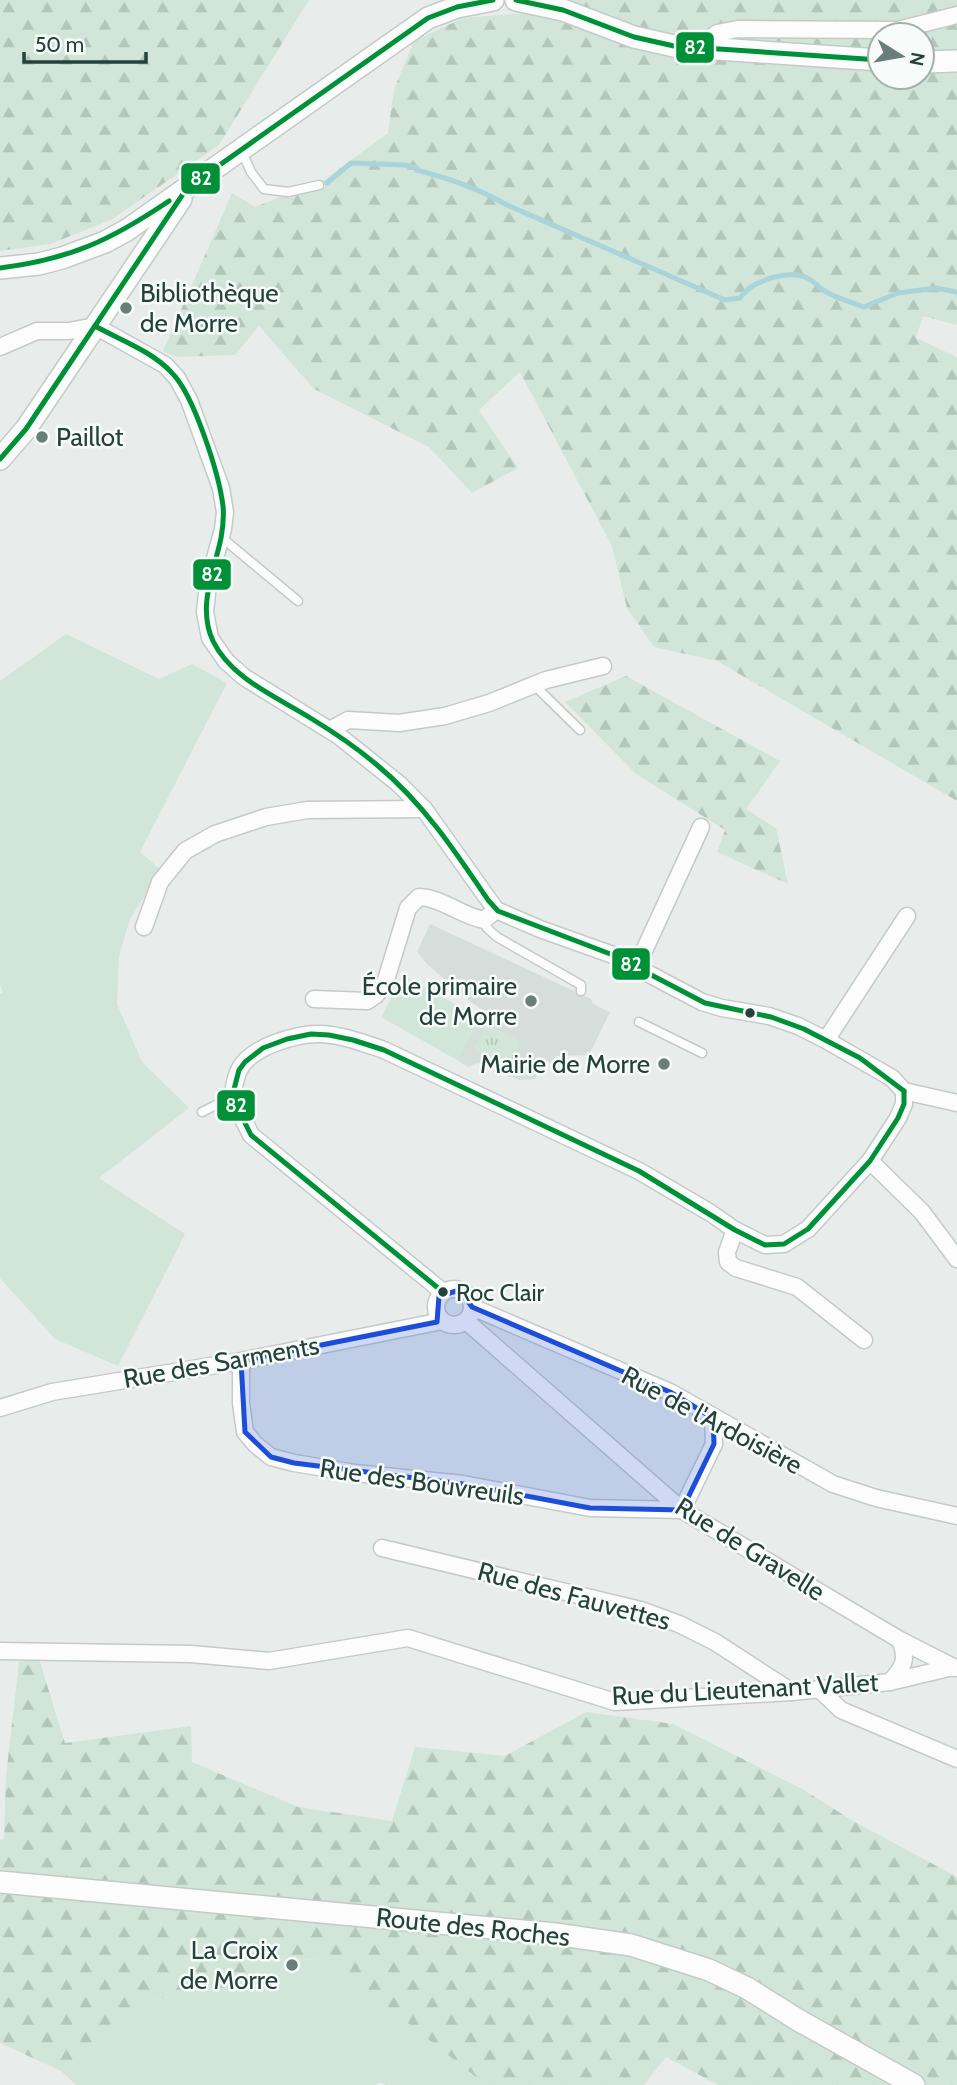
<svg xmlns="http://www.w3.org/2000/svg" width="957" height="2085" font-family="Cabin,sans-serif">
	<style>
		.built { fill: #d6dedb }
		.green { fill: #d1e6d8 }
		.forest { fill: url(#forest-firs); fill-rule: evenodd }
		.park { fill: url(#park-tufts) }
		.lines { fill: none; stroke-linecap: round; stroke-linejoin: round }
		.stream { stroke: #a9d4db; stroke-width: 5 }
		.lane-casing { stroke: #c5cac8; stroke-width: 11 }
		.street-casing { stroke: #c5cac8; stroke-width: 19 }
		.secondary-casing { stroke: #c3cbc8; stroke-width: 24 }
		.lane { stroke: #fcfcfc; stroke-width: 8 }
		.street { stroke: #fcfcfc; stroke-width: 16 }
		.secondary { stroke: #fcfcfc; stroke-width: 21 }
		.bus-1-casing { stroke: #f7fbf9; stroke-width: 10 }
		.bus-1 { stroke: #009037; stroke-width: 5 }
		.marked { fill: #1d4ed8; fill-opacity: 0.2; stroke: #1d4ed8; stroke-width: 5; stroke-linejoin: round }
		.poi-dot { fill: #697e78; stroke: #f7fbf9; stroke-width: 2.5 }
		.bus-dot { fill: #24423a; stroke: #f7fbf9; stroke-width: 2.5 }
		.labels { text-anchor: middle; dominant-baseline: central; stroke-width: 5; stroke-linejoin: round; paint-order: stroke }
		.bus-label { font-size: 24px; fill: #24423a; stroke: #f7fbf9; text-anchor: start }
		.poi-label { font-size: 26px; fill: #24423a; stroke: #f7fbf9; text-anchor: end }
		.street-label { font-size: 26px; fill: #24423a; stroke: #f7fbf9 }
		.line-badge { stroke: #f7fbf9; stroke-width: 2.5 }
		.badge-label { font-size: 19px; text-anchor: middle; font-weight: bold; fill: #fff }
	</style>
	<defs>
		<pattern id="forest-firs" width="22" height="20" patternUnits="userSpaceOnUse" patternTransform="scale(1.75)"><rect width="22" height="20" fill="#d1e6d8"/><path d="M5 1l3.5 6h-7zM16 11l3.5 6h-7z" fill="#b3c6ba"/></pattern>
		<pattern id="park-tufts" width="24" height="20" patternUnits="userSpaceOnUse" patternTransform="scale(1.75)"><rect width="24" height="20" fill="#d1e6d8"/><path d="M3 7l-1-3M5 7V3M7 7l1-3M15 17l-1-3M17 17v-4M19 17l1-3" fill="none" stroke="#b3c6ba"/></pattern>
	</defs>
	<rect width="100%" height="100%" fill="#e8edeb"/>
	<polygon class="built" points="430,924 591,999 593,1004 610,1012 589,1055 556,1056 552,1064 545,1060 535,1079 519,1080 478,1063 468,1067 457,1060 484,1011 472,1003 427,964 417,952"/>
	<g class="green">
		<polygon points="66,634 159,679 192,664 227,683 140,852 161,870 130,919 119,956 117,1004 142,1062 189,1108 99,1178 185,1234 118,1366 55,1339 0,1278 0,994 3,992 0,985 0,681"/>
		<polygon points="404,975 481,1019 457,1060 381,1017"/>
		<polygon points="284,1959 328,1960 486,2085 386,2085 379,2082 377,2085 76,2085 61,2071 151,2000 227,1987"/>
	</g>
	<g class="forest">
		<polygon points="0,0 309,0 219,145 111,220 50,244 0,251"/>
		<path d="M 540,0 L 957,0 L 957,325 L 923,316 L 916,338 L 957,357 L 957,801 L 717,661 L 654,647 L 627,608 L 612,546 L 520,372 L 479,410 L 518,468 L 472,493 L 429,447 L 314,389 L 259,326 L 235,355 L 177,357 L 163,351 L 232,193 L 255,207 L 324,180 L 388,133 L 394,89 L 414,41 L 463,18 L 538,12 ZM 880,35 L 922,35 L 922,77 L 880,77 Z"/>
		<polygon points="626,676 780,761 746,809 776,828 788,884 717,852 725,830 636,774 565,702"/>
		<polygon points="39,1659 65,1743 191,1726 192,1762 298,1807 392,1821 415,1747 505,1756 586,1712 673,1724 804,1790 853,1821 957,1877 957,2085 718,2085 666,2057 644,2085 486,2085 328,1960 284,1959 227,1987 151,2000 61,2071 0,2043 0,1840 4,1839 6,1776 19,1662"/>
	</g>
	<polygon class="park" points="487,1024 521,1042 508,1067 474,1048"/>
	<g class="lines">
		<path class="stream" d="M 327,183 L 351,163 L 405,165 L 417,168 L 416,170 C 449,178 477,188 507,205 L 725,300 L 740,298 C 751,281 786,270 805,277 C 814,280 819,289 828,293 C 839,299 852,302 864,307 L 898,293 L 936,288 L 957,292"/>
		<defs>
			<g id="lane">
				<polyline points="242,152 251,172 264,189 288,192 319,185"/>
				<polyline points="221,537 298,601"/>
				<polyline points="534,685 580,730"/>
				<polyline points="484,920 487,928 497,937 581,985 581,991"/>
				<polyline points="639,1022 702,1053"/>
				<polyline points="202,1112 232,1097"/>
			</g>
			<g id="street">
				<polyline points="698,49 717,33 738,29 898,30 957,15"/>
				<polyline points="0,347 37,331 69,331 95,326 165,365 177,378 189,400 221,488 225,512 223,529 208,584 205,612 210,638 226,661 244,677 339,736 399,784 424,809 496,910 540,929 613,955 702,1002 722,1008 769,1016 798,1026 826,1040 892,1078 904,1091 957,1103"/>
				<polyline points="330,730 348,720 399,723 445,716 489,703 546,680 603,666"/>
				<polyline points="144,927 160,882 185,851 215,834 266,817 307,810 424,809"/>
				<polyline points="637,966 701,827"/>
				<path d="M 314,999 L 367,1001 L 376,995 L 385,983 L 408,908 L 419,897 C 443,898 461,916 484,920 L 496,910"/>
				<polyline points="826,1040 907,916"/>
				<polyline points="870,1161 922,1212 957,1259"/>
				<polyline points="735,1230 727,1252 728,1262 736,1268 797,1287 864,1340"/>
				<circle cx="454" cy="1307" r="18"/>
				<path d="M 443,1292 L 251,1135 L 232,1097 C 234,1088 235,1078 239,1070 C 250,1047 297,1033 321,1034 C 343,1035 363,1043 384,1050 L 639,1171 L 709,1212 L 735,1230 L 765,1245 L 784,1244 L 808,1229 L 870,1161 L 898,1118 L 904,1104 L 904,1091"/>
				<polyline points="472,1307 670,1392 833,1484 876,1498 957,1516"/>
				<polyline points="466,1321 682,1510 900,1640 955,1668"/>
				<polyline points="241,1361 241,1403 245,1432 255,1444 271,1457 294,1463 355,1473 463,1484 590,1508 682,1510 714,1444 713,1418"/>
				<polyline points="0,1408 52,1392 241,1361 442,1321"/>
				<polyline points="382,1548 641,1610 679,1624 715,1642 792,1692"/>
				<polyline points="0,1651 191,1654 269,1661 408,1638 615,1702 792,1692 890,1682 953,1667"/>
				<path d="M 890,1682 C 904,1667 908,1659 900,1640"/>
				<polyline points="819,1689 841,1710 957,1759"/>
			</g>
			<g id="secondary">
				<polyline points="516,0 563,10 634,37 674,46 880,60"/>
				<polyline points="922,62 957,61"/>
				<polyline points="0,268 39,264 62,258 105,242 127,230 428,18 457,7 493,0"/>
				<polyline points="0,459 26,429 181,199"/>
				<polyline points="0,1882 555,1934 631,1945 709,1970 747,1988 798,2020 914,2085"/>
			</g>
		</defs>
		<use href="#lane" class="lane-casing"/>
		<use href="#street" class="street-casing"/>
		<use href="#secondary" class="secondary-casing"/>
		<use href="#lane" class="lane"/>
		<use href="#street" class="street"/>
		<use href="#secondary" class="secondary"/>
		<defs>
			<g id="bus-1">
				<polyline points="516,0 563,10 634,37 674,46 880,60"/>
				<path d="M 0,268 C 71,259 111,240 169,201"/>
				<path d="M 95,326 C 120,340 152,351 172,373 C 194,395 219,474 223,506 C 224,516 223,527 221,538 C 214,572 197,607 213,641 C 231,679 279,698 312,719 C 335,733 357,748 377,765 C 423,803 455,851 488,900 L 498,911 L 613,955 L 705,1003 L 771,1017 L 804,1029 L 860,1058 L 904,1091"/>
				<polyline points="0,459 26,429 187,188 428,18 457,7 493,0"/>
				<polyline points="443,1292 251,1135 232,1097 239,1070 245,1062 263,1048 287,1039 311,1034 329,1035 353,1040 384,1050 639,1171 735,1230 765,1245 784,1244 808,1229 870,1161 898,1118 904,1104 904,1091"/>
			</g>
		</defs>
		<use href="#bus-1" class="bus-1-casing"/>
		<use href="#bus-1" class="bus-1"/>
	</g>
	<path class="marked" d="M 460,1290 L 472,1307 L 670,1392 L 713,1418 L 714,1444 L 682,1510 L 590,1508 L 463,1484 L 294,1463 L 271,1457 L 245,1432 L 241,1361 L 437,1322 L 439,1296 Z"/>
	<g class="poi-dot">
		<circle cx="126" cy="308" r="7"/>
		<circle cx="42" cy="437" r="7"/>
		<circle cx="531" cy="1001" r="7"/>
		<circle cx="664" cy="1064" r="7"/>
		<circle cx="292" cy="1965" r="7"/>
	</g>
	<g class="bus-dot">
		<circle cx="750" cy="1013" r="6"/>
		<circle cx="443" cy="1292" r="6"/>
	</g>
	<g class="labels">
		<g class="bus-label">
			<text x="456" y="1292">Roc Clair</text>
		</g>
		<g class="poi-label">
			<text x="140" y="293" text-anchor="start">Bibliothèque<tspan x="140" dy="30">de Morre</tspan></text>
			<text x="56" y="437" text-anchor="start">Paillot</text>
			<text x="517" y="986">École primaire<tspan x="517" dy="30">de Morre</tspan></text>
			<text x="650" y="1064">Mairie de Morre</text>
			<text x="278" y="1950">La Croix<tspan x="278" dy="30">de Morre</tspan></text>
		</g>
		<g class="street-label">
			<text transform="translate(221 1362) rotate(-10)">Rue des Sarments</text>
			<text transform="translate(712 1420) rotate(28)">Rue de l'Ardoisière</text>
			<text transform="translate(422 1482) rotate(8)">Rue des Bouvreuils</text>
			<text transform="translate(750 1549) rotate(32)">Rue de Gravelle</text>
			<text transform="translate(574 1596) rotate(15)">Rue des Fauvettes</text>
			<text transform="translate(745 1689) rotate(-3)">Rue du Lieutenant Vallet</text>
			<text transform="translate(473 1927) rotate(6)">Route des Roches</text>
		</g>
	</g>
	<g class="line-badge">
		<rect x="675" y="31" width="40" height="33" rx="7" fill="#009037"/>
		<rect x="180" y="162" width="41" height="33" rx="7" fill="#009037"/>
		<rect x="192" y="558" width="40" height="33" rx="7" fill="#009037"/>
		<rect x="611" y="947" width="40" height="34" rx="7" fill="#009037"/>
		<rect x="216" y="1089" width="40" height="33" rx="7" fill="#009037"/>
	</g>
	<g class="badge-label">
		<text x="695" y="54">82</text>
		<text x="201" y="185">82</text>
		<text x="212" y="581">82</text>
		<text x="631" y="971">82</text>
		<text x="236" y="1112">82</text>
	</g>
	<g transform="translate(901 56) rotate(101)"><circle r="33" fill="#f7fbf9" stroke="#a3b1ad" stroke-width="2"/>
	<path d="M0-5L12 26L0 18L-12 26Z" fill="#697e78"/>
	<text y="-10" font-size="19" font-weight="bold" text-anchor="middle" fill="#24423a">N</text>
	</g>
	<path d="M24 52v10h122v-10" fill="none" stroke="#24423a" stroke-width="3.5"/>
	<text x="35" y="52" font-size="21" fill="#24423a" stroke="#f7fbf9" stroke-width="5" paint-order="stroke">50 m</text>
</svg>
